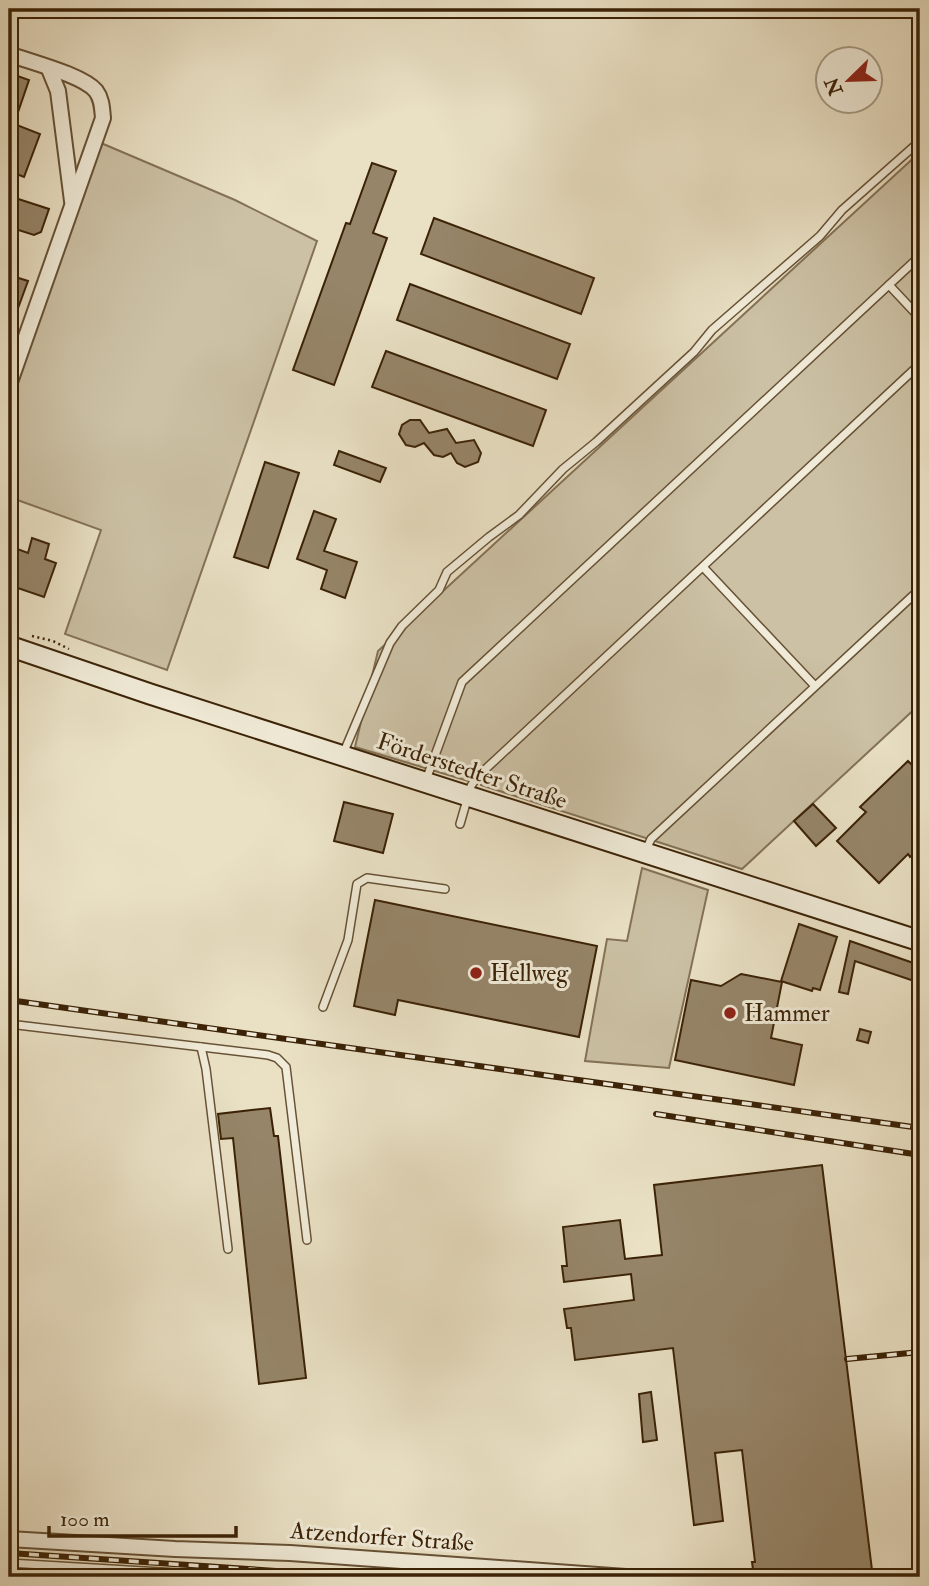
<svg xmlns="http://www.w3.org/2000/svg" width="929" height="1586" font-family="'IM FELL Double Pica',serif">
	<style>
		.green { fill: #ccc1a5; stroke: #847256; stroke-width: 2 }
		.building { fill: #968569; stroke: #3b2206; stroke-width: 2 }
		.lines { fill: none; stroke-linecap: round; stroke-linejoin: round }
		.lane-casing { stroke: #675236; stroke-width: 10 }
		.street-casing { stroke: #675236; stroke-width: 18 }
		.secondary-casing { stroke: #3b2206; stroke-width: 23 }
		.path { stroke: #3b2206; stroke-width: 2.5; stroke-dasharray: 2 3.5; stroke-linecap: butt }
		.lane { stroke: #f1ecd9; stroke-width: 7 }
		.street { stroke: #f1ecd9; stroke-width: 14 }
		.secondary { stroke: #f1ecd9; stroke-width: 19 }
		.rail-casing { stroke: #3b2206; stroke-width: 6 }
		.rail { stroke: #f1ecd9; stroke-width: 3.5; stroke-dasharray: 10; stroke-linecap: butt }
		.poi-dot { fill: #8f2418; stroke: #f1ecd9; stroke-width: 2.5 }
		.labels { text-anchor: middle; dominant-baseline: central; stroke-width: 6; stroke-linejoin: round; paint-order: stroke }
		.street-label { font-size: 24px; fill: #3b2206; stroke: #f1ecd9 }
		.poi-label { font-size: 24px; fill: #3b2206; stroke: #f1ecd9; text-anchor: start }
	</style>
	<rect width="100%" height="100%" fill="#eae1c5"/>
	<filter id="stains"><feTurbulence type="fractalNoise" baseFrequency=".00286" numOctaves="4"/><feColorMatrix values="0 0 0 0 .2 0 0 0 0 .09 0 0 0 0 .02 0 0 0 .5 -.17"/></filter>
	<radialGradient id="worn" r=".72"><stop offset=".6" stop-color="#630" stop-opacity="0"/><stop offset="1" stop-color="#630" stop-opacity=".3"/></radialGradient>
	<g class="green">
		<polygon points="101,143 235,200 317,241 167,670 65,634 101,530 9,497 9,407"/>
		<polygon points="920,152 920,704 742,869 481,785 480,778 474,776 468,781 355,747 378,651"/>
		<polygon points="642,868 708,890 669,1068 585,1061 607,939 627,941"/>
	</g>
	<g class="building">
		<polygon points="9,73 29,80 14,124 40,134 24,177 9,171"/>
		<polygon points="372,163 396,171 373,233 387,238 334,385 293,370 346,223 350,224"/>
		<polygon points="9,196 49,209 41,232 34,235 9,227"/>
		<polygon points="434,218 594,278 581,314 421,254"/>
		<polygon points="9,275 28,281 17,311 9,308"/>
		<polygon points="410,284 570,344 557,379 397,320"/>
		<polygon points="386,351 546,410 533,446 372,387"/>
		<polygon points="410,420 420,420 429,433 447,429 456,443 474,440 481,453 478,462 465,467 457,463 451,453 443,457 434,455 424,443 415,447 406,445 399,434 402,425"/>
		<polygon points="339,451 386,468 380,482 334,465"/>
		<polygon points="265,462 299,473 268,568 234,557"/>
		<polygon points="314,511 336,519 324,551 357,562 345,598 321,589 327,570 297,559"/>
		<polygon points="32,538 49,544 45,559 56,563 44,597 9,585 9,546 28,553"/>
		<polygon points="908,761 920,773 920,847 910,857 908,854 879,883 837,841 866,812 860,807"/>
		<polygon points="344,802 393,814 383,853 334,841"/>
		<polygon points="813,804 836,828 816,846 794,821"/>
		<polygon points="375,900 597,946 579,1037 398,1000 395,1015 354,1006"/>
		<polygon points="799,924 837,937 820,990 813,988 812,991 781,981"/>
		<polygon points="850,941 919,965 914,981 855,961 848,994 839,992"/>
		<polygon points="741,974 782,982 771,1038 802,1045 794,1085 675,1060 691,980 721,986"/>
		<polygon points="860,1029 871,1032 868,1043 857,1040"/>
		<polygon points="270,1108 274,1136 278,1136 306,1378 259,1384 233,1138 221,1139 218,1114"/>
		<polygon points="822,1165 872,1570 811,1577 754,1577 752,1562 755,1562 742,1450 715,1453 723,1521 694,1525 673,1348 575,1360 571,1328 567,1328 564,1309 634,1300 631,1274 564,1282 562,1266 567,1266 563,1227 620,1220 625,1259 662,1255 654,1185"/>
		<polygon points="651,1392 657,1440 643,1442 639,1394"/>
	</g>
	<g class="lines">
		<defs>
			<g id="lane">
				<polyline points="889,285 920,318"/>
				<polyline points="704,568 815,686"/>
				<polyline points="343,754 390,643 402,626 439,590 447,572 489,537 519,515 563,469 596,442 694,352 712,330 820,236 842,210 920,141"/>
				<polyline points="426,780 462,682 920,256"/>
				<polyline points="460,824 471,786 477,777 920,364"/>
				<polyline points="645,852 651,839 920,589"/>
				<polyline points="323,1007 348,940 357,884 367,878 445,889"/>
				<polyline points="9,1024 268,1055 277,1058 286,1067 307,1240"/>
				<polyline points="201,1047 206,1069 228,1249"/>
				<polyline points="9,1563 246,1577"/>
			</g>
			<g id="street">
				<path d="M 9,54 C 30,62 83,75 96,91 C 102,99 102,108 103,118 L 9,385"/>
				<polyline points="49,69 58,91 72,201"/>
				<polyline points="9,1539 175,1549 290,1553 626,1577"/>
			</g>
			<polyline id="secondary" points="9,646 150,694 920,941"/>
		</defs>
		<use href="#lane" class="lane-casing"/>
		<use href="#street" class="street-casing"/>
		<use href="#secondary" class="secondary-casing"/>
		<polyline class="path" points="32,636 53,641 69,649"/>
		<use href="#lane" class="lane"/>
		<use href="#street" class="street"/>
		<use href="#secondary" class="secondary"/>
		<defs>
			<g id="rail">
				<polyline points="9,1000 920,1128"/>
				<polyline points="656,1114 920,1155"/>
				<polyline points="916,1305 920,1305"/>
				<polyline points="847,1359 920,1352"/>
				<polyline points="9,1553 366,1577"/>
			</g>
		</defs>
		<use href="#rail" class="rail-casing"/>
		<use href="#rail" class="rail"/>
	</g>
	<g class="poi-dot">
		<circle cx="476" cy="973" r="7"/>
		<circle cx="730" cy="1013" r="7"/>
	</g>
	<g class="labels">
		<g class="street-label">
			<text transform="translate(472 771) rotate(18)">Förderstedter Straße</text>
			<text transform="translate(382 1537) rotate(4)">Atzendorfer Straße</text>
		</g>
		<g class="poi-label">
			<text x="490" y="973">Hellweg</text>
			<text x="744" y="1013">Hammer</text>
		</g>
	</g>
	<rect width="929" height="1586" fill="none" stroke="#eae1c5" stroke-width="35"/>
	<rect x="10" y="10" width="908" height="1565" fill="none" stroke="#3b2206" stroke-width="3.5"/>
	<rect x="18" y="18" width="894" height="1551" fill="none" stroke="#3b2206" stroke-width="2"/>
	<g transform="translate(849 80) rotate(247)"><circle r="33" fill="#f1ecd9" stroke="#a89b85" stroke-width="2"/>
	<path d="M0-5L12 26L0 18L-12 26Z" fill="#8f2418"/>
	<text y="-10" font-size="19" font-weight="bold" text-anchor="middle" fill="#3b2206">N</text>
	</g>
	<path d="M49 1526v10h187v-10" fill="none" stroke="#3b2206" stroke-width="3.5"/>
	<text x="60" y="1526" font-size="21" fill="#3b2206" stroke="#f1ecd9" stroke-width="5" paint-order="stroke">100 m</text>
	<rect width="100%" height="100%" filter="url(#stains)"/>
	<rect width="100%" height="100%" fill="url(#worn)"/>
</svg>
